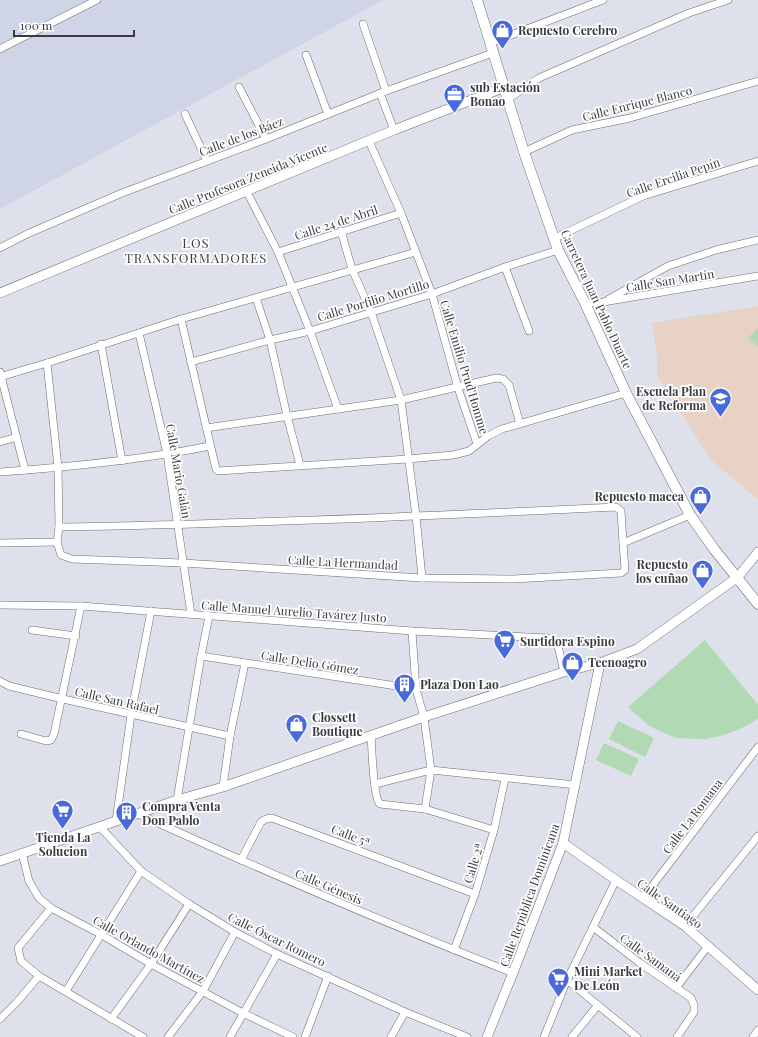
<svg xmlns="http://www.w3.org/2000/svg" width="758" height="1037" font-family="'Playfair Display',serif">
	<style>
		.built { fill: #d0d4e7 }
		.education { fill: #e8d2c6 }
		.green { fill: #b1dab4 }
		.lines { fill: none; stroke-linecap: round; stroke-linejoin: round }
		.minor-casing { stroke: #6b6d77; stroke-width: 8 }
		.tertiary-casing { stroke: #6b6d77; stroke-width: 10 }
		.secondary-casing { stroke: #6b6d77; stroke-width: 11 }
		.minor { stroke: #fff; stroke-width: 7 }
		.tertiary { stroke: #fff; stroke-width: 9 }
		.secondary { stroke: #fff; stroke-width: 10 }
		.labels { text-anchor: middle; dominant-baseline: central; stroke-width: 3.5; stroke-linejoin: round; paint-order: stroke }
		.poi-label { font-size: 12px; font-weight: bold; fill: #3a3b40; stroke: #fff; text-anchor: start }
		.street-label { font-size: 12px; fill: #3a3b40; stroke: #fff }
		.neighbourhood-label { font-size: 13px; letter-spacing: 1px; fill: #3a3b40; stroke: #fff }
	</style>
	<rect width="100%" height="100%" fill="#dee0ec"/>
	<polygon class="built" points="0,0 383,0 0,209"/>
	<polygon class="education" points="758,306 758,499 712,461 657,376 657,358 652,323"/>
	<g class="green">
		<polygon points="758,327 758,347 748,338"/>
		<polygon points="705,640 758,705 758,719 738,730 724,735 705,739 676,738 649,726 628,707"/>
		<polygon points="618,721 654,738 645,757 609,739"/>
		<polygon points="604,743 639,759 631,776 596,760"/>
	</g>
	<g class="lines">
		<defs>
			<g id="minor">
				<polyline points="363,24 386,91"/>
				<polyline points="490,43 603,0"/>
				<polyline points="0,49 97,0"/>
				<polyline points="306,55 328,114"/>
				<polyline points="239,87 266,139"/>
				<polyline points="380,93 394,130"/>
				<polyline points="508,99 539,78 689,13 728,0"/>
				<polyline points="185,114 207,161"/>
				<polyline points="369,141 401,213 432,294 458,388 477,444"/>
				<polyline points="524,152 572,130 630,118 758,81"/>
				<polyline points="247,192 278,252 310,331 338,409"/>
				<polyline points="341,231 352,269 371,312 401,400 416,516 422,578"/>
				<polyline points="553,239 643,196 758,161"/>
				<polyline points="0,248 27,234 122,193 266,139 386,91 493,53"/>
				<polyline points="278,252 401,213"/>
				<polyline points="505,267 529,331"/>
				<polyline points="256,298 270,340 287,416 300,465"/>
				<polyline points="609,299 668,266 716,250 758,240"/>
				<polyline points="585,303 603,302 758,276"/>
				<polyline points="181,319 216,469 218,471 408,459 453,455 469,451 488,436 502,429 626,393"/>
				<polyline points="139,333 167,454 191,614"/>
				<polyline points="101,344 122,461"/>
				<polyline points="191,362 270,340 310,331 432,294 505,267 558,250"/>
				<polyline points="47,363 58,467 59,527 57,542 61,555 72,559 183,563 422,578 514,579 621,573 625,570 623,543 690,515"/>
				<polyline points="0,372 25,470"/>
				<polyline points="0,377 47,363 181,319 416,252"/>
				<polyline points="206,428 401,400 496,378 503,379 509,385 520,424"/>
				<polyline points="0,442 17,437"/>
				<path d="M 0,472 C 71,467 141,460 210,446"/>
				<path d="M 59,527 C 245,524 430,516 616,507 L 621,511 L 623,543"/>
				<polyline points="0,543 57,542"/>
				<polyline points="0,605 81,606 412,631 548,638 558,646 564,672"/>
				<polyline points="32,630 76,636"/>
				<polyline points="412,631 416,689 424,717 431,770 425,809"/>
				<polyline points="201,656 416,689"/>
				<polyline points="0,681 9,686 63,699 230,736"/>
				<polyline points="21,734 46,741 51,740 54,734 81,606"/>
				<path d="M 371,735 C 372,748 373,797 380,804 L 425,809 L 494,830"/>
				<polyline points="375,784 431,770 576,785"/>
				<polyline points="223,787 230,736 245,663"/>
				<polyline points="177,800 201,656 209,616"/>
				<path d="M 138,814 C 262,870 387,924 513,973"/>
				<polyline points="116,821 131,715 151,611"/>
				<polyline points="100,827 141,871 189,904 235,932 277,954 405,1012 467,1037"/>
				<polyline points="22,853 29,881 39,898 51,908 102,935 151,964 243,1013 293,1037"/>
				<polyline points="241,860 261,822 266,819 272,818 475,894"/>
				<polyline points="643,898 758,747"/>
				<polyline points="51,908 18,948 21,961 39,976 143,1037"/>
				<polyline points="685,926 758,836"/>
				<polyline points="593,927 640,963 691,998 694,1005 694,1012 677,1037"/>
				<polyline points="454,950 475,894 494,830 505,779"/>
				<polyline points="567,980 637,1037"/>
				<polyline points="676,988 708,946"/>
				<polyline points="66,991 141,871"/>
				<polyline points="0,1019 17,1002 39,976"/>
				<polyline points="111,1019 151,964 189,904"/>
				<polyline points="168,1037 203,991 235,932"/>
				<polyline points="230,1037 277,954"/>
				<polyline points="305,1037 328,976"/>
				<polyline points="391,1037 405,1012"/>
				<polyline points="544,1037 567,980 616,880"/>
				<polyline points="572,1037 598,1005"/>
				<polyline points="753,1037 758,1030"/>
			</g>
			<g id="tertiary">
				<polyline points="0,293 394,130 505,87"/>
				<polyline points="563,843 616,880 685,926 758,990"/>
				<polyline points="0,861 177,800 223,787 424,717 564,672 600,663 637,649 738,577 758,552"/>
				<polyline points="487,1037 513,973 563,843 600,663"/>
			</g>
			<polyline id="secondary" points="477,0 524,152 558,250 585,303 626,393 690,515 714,549 758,604"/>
		</defs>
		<use href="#minor" class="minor-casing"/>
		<use href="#tertiary" class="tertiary-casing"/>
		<use href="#secondary" class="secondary-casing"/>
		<use href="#minor" class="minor"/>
		<use href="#tertiary" class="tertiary"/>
		<use href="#secondary" class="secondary"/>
	</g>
	<defs>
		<symbol id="shop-pin" viewBox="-11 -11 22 30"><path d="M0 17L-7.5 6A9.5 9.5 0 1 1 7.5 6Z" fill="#486add" stroke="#fff"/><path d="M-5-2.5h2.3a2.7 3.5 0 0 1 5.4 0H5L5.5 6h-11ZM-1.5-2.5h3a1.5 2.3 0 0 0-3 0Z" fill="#fff"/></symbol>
		<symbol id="office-pin" viewBox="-11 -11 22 30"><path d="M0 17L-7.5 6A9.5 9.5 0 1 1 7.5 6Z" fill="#486add" stroke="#fff"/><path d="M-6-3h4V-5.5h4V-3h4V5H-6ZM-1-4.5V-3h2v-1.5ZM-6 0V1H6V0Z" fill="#fff"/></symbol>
		<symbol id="school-pin" viewBox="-11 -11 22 30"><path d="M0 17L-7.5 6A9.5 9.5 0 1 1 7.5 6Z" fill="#486add" stroke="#fff"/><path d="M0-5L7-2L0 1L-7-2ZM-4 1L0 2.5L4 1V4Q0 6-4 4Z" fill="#fff"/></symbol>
		<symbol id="supermarket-pin" viewBox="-11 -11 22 30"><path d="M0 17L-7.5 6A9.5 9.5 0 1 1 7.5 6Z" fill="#486add" stroke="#fff"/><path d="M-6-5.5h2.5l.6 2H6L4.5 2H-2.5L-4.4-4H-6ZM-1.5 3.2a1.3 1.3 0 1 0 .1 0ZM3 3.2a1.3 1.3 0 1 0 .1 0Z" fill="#fff"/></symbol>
		<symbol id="building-pin" viewBox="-11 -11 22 30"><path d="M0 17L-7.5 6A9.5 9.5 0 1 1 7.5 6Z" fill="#486add" stroke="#fff"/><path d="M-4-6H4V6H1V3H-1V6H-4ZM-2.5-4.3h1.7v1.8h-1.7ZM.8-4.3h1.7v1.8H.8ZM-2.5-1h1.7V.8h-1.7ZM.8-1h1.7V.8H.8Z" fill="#fff"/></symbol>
	</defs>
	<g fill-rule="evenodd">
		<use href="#shop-pin" x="490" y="18" width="25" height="34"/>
		<use href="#office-pin" x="442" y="82" width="25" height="34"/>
		<use href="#school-pin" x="708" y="386" width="25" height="34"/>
		<use href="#shop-pin" x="688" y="484" width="25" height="34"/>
		<use href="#shop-pin" x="690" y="558" width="25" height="34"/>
		<use href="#supermarket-pin" x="492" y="628" width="25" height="34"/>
		<use href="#shop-pin" x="560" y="650" width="25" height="34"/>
		<use href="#building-pin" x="392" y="672" width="25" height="34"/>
		<use href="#shop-pin" x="284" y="712" width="25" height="34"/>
		<use href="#supermarket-pin" x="50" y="798" width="25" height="34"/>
		<use href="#building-pin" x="114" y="800" width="25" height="34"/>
		<use href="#supermarket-pin" x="546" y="966" width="25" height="34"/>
	</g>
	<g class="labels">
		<g class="poi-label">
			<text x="518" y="30">Repuesto Cerebro</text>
			<text x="470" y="87">sub Estación<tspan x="470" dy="14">Bonao</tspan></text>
			<text x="706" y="391" text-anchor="end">Escuela Plan<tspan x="706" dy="14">de Reforma</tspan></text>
			<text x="684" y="496" text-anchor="end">Repuesto macea</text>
			<text x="688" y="564" text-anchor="end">Repuesto<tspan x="688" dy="14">los cuñao</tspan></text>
			<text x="520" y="641">Surtidora Espino</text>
			<text x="588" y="662">Tecnoagro</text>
			<text x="420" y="684">Plaza Don Lao</text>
			<text x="312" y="717">Clossett<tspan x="312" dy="14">Boutique</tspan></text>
			<text x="142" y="806">Compra Venta<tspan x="142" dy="14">Don Pablo</tspan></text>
			<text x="63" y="837" text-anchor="middle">Tienda La<tspan x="63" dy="14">Solucion</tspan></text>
			<text x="574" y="971">Mini Market<tspan x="574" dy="14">De León</tspan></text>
		</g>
		<g class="street-label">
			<text transform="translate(637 103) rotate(-14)">Calle Enrique Blanco</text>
			<text transform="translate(241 136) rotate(-21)">Calle de los Báez</text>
			<text transform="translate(673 177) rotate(-19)">Calle Ercilia Pepín</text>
			<text transform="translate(248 178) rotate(-22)">Calle Profesora Zeneida Vicente</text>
			<text transform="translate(336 222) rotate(-18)">Calle 24 de Abril</text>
			<text transform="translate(670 280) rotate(-9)">Calle San Martín</text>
			<text transform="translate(597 299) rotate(65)">Carretera Juan Pablo Duarte</text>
			<text transform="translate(373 300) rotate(-17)">Calle Porfilio Mortillo</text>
			<text transform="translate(465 367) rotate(73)">Calle Emilio Prud'Homme</text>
			<text transform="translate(179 471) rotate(80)">Calle Mario Galán</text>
			<text transform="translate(343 562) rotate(3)">Calle La Hermandad</text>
			<text transform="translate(294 611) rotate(4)">Calle Manuel Aurelio Tavárez Justo</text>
			<text transform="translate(310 662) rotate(9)">Calle Delio Gómez</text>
			<text transform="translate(117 700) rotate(13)">Calle San Rafael</text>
			<text transform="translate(692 816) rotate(-53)">Calle La Romana</text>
			<text transform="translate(351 835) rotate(21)">Calle 5ª</text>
			<text transform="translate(473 863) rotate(-73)">Calle 2ª</text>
			<text transform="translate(329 886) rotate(23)">Calle Génesis</text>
			<text transform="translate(529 895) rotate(-70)">Calle República Dominicana</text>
			<text transform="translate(670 903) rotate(35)">Calle Santiago</text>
			<text transform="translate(277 939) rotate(26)">Calle Óscar Romero</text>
			<text transform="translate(149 949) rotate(29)">Calle Orlando Martínez</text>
			<text transform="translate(651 957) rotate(36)">Calle Samaná</text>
		</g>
		<g class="neighbourhood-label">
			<text x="196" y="242">LOS<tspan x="196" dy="15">TRANSFORMADORES</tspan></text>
		</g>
	</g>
	<path d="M14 30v6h120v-6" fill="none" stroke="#3a3b40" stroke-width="2"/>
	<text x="20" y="30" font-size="12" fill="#3a3b40" stroke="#ffffff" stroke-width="3" paint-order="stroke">100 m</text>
</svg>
